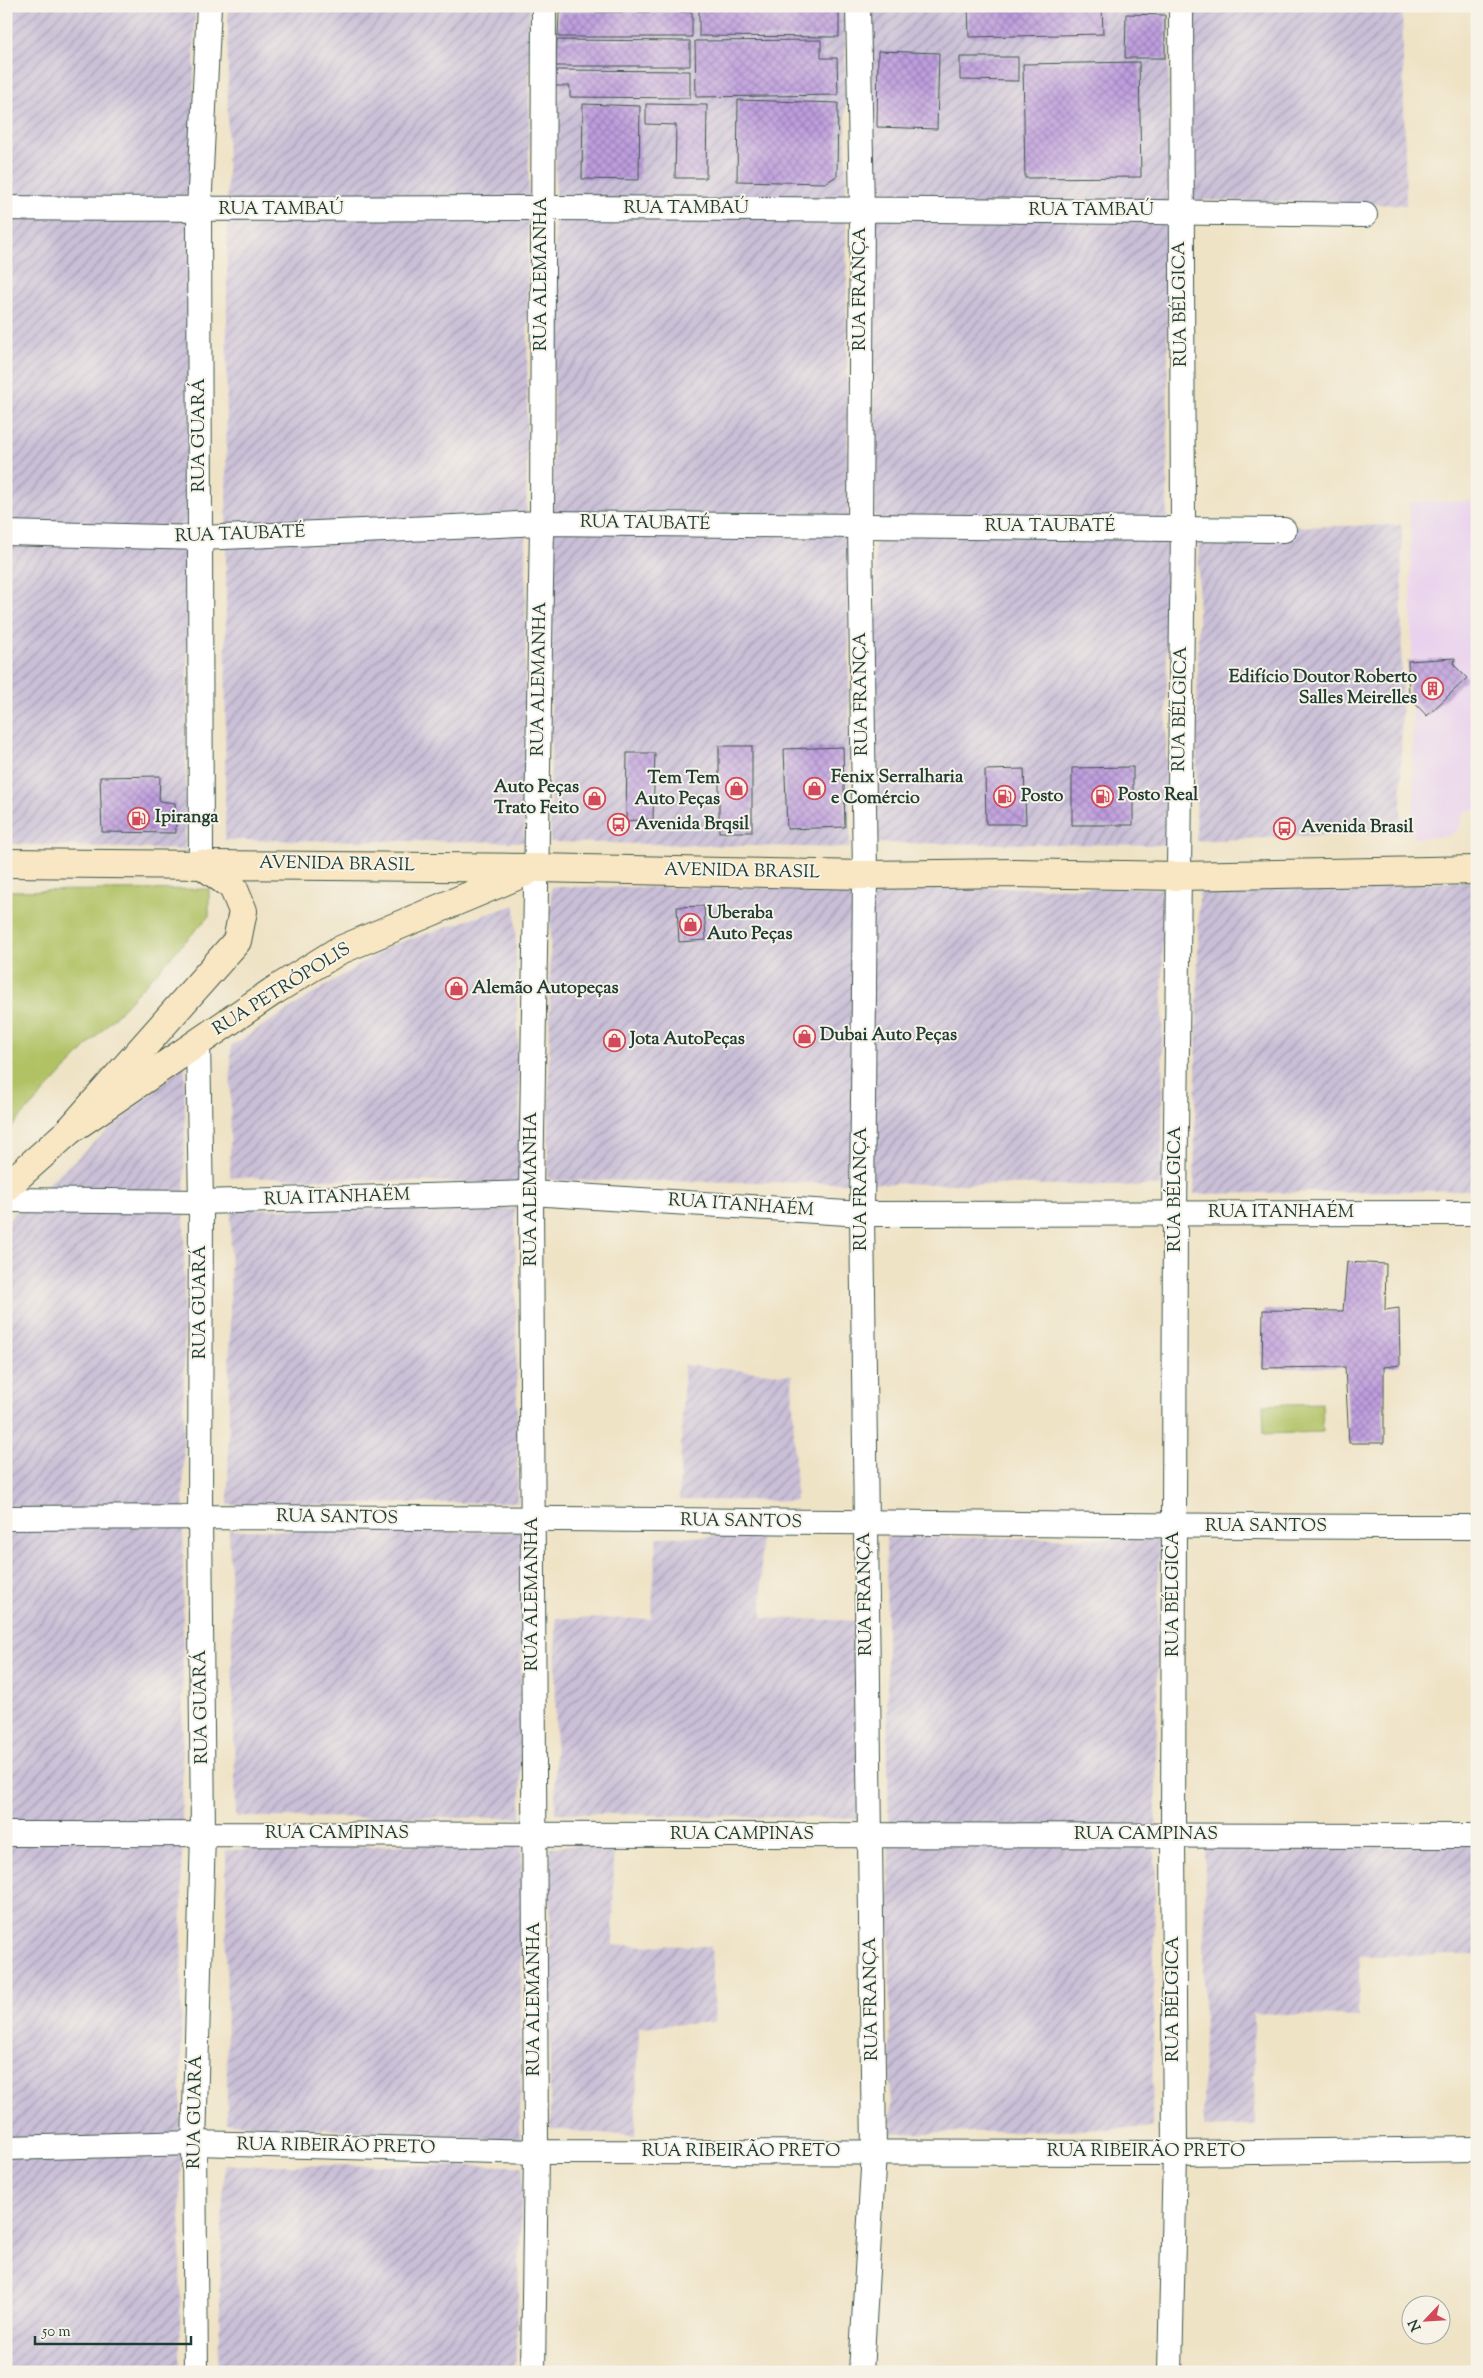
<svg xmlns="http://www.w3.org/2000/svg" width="1483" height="2378" font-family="'Sorts Mill Goudy',serif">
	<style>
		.built { fill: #e9d2ee }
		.industrial { fill: url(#industrial-furrows) }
		.park { fill: #b1c265; stroke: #68804c }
		.building { fill: url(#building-cross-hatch) }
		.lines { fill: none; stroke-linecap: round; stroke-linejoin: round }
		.street-casing { stroke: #3e564a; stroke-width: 26 }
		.secondary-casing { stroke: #3e564a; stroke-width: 30 }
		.street { stroke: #fff; stroke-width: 24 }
		.secondary { stroke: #f9e7c3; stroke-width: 28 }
		.labels { text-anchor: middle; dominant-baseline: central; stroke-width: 4; stroke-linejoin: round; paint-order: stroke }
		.street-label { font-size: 18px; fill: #1f3d34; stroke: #f7f3e8 }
		.poi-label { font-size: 18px; font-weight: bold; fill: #1f3d34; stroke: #f7f3e8; text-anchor: start }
	</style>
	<defs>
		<pattern id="industrial-furrows" width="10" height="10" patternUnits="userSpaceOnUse" patternTransform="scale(1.25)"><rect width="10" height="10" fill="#c9bfd7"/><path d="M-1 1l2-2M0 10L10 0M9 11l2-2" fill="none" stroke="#a39caf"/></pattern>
		<pattern id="building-cross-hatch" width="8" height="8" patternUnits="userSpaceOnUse" patternTransform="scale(1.25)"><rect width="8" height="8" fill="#be9dde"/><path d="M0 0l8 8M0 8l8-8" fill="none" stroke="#9a81b5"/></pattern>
	</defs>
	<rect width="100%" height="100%" fill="#f7f3e8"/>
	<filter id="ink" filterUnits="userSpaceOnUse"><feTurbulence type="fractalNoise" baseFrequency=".02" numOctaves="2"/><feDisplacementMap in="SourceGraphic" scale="10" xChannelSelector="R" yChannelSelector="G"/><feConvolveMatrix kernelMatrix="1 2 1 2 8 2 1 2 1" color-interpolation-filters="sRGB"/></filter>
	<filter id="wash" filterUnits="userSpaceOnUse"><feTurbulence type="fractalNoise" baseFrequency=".0096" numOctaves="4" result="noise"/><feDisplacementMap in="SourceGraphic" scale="20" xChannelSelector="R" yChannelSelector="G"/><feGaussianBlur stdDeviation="1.12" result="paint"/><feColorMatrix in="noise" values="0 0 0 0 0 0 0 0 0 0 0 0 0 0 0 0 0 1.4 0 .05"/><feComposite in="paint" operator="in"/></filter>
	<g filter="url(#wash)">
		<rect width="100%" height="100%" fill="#efe3c6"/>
		<polygon class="built" points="1477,501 1477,810 1463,812 1460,828 1449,836 1414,838 1410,502"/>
		<g class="industrial">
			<polygon points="6,6 195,6 185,850 6,844"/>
			<polygon points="228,6 530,6 524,842 225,840"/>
			<polygon points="557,6 845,6 850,848 550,842"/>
			<polygon points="871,6 1169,6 1166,845 877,843"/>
			<polygon points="1191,6 1402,6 1406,205 1191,200"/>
			<polygon points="1402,525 1401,832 1196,841 1199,528"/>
			<polygon points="1477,881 1477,1190 1194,1194 1199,890"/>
			<polygon points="551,887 1163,888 1162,1186 548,1180"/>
			<polygon points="515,905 521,1184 230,1177 231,1046 389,946"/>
			<polygon points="185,1064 180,2372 6,2372 6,1223 18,1209"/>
			<polygon points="231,1209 515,1209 518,1502 228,1505"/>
			<polygon points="684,1365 792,1375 796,1501 679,1500"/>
			<polygon points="229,1530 521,1532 521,1818 236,1817"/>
			<polygon points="760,1536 763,1618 866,1621 869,1819 555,1813 556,1618 651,1619 657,1537"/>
			<polygon points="886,1537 1159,1539 1152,2128 891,2134"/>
			<polygon points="522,1842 520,2141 227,2123 226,1850"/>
			<polygon points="1477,1842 1477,1955 1359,1956 1359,2017 1253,2013 1255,2125 1203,2127 1205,1843"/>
			<polygon points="614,1844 613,1945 711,1946 715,2022 639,2027 635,2136 550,2129 550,1847"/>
			<polygon points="224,2165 523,2166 515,2372 218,2372"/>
		</g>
		<g class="park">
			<polygon points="209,889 209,916 6,1133 6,891"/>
			<polygon points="1322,1403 1323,1432 1264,1434 1263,1405"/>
		</g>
		<g id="blocks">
			<g class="building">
				<polygon points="699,6 839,6 839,37 699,36"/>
				<polygon points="968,6 1102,6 1103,34 969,37"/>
				<polygon points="559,12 692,12 692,37 558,37"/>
				<polygon points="1126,14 1165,15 1165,58 1125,58"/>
				<polygon points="557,40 690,41 690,66 556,66"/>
				<polygon points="821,40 821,58 837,58 838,95 696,97 695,41"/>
				<polygon points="878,51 939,53 937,129 877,127"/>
				<polygon points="960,57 1018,57 1018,81 960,80"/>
				<polygon points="1139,62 1141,177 1025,178 1023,64"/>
				<polygon points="554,70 690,71 690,98 570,97 570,86 554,86"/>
				<polygon points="738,100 838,103 837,176 825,183 737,181"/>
				<polygon points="583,104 640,106 639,180 582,179"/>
				<polygon points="646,104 707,105 706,178 675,178 676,125 646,124"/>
				<polygon points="1455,658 1454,665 1467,678 1427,716 1409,697 1408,661"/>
				<rect x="719" y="746" width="33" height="86"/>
				<polygon points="843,747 845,827 787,829 784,749"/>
				<polygon points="627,753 655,753 653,819 626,821"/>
				<polygon points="1133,767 1133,825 1072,825 1072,768"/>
				<polygon points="1024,769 1026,824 986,824 985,770"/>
				<polygon points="160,776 159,801 175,803 176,833 102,832 100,777"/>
				<polygon points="704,906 706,940 679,942 677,907"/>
				<polygon points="1347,1262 1386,1264 1385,1310 1399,1308 1400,1365 1384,1367 1384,1443 1349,1443 1345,1367 1262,1368 1263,1310 1343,1311"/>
			</g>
		</g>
	</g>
	<g filter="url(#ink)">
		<use href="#blocks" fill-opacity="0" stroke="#3e564a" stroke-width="1"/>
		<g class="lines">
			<defs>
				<g id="street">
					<polyline points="858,6 862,210 860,527 865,875 862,1214 874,2152 861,2372"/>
					<path d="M 6,208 C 186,210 366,208 546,208 C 819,209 1092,210 1365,215"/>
					<polyline points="6,533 201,538 542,523 1284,530"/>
					<polyline points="201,864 199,210 209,6"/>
					<polyline points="6,1200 201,1202 531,1193 862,1214 1477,1213"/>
					<path d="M 6,1518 C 496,1514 987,1527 1477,1527"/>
					<polyline points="6,1834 1477,1836"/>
					<polyline points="6,2148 194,2143 536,2152 1175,2153 1477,2149"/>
					<polyline points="196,2372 194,2143 203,1834 200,1516 201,1202 198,1043"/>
					<polyline points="533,2372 536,2152 531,1193 542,523 544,6"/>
					<polyline points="1170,2372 1175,2153 1173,1835 1175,1213 1183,527 1181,6"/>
				</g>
				<g id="secondary">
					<polyline points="6,863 537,868 865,875 1013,873 1179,876 1477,870"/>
					<polyline points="70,1130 272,992 338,951 526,872"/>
					<polyline points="6,1187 70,1130 237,941 243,911 233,887 201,864"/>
				</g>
			</defs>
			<use href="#street" class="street-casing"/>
			<use href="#secondary" class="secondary-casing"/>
			<use href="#street" class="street"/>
			<use href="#secondary" class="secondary"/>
		</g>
	</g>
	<defs>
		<symbol id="building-ring" viewBox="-11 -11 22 22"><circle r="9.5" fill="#f7f3e8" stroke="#d1495b" stroke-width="1.5"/><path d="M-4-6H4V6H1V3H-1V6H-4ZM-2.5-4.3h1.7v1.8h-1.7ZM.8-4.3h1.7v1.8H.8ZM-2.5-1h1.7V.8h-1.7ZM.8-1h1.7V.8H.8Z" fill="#d1495b"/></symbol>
		<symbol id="shop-ring" viewBox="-11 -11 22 22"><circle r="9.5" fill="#f7f3e8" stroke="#d1495b" stroke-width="1.5"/><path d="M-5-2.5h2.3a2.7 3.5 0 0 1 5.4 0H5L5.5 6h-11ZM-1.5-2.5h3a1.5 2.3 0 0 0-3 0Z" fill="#d1495b"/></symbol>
		<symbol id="fuel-ring" viewBox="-11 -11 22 22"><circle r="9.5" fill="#f7f3e8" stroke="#d1495b" stroke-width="1.5"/><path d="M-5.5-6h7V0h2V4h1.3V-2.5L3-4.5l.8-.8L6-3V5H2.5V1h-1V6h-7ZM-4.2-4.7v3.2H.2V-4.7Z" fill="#d1495b"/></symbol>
		<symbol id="bus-ring" viewBox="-11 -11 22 22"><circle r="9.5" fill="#f7f3e8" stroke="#d1495b" stroke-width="1.5"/><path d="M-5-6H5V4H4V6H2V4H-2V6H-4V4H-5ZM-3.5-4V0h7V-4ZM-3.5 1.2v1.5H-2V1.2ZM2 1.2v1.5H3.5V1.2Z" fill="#d1495b"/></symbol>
	</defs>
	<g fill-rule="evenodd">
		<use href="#building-ring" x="1420" y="676" width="25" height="25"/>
		<use href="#shop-ring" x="802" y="776" width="25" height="25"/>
		<use href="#shop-ring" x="724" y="776" width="25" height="25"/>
		<use href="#fuel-ring" x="1090" y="784" width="25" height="25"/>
		<use href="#fuel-ring" x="992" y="784" width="25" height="25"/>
		<use href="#shop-ring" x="582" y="786" width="25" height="25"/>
		<use href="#fuel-ring" x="126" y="806" width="25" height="25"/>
		<use href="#bus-ring" x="606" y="812" width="25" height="25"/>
		<use href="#bus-ring" x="1272" y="816" width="25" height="25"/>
		<use href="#shop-ring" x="678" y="912" width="25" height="25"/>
		<use href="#shop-ring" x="444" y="976" width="25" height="25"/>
		<use href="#shop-ring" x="792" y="1024" width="25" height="25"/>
		<use href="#shop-ring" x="602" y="1028" width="25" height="25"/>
	</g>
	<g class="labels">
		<g class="street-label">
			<text x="686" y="209">RUA TAMBAÚ</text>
			<text x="281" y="210">RUA TAMBAÚ</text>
			<text x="1091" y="211">RUA TAMBAÚ</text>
			<text transform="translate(542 274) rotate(-90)">RUA ALEMANHA</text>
			<text transform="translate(861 289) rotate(-90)">RUA FRANÇA</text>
			<text transform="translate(1181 304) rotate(-91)">RUA BÉLGICA</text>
			<text transform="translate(200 435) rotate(-90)">RUA GUARÁ</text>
			<text transform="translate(645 524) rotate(1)">RUA TAUBATÉ</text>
			<text x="1050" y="527">RUA TAUBATÉ</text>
			<text transform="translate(240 535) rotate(-2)">RUA TAUBATÉ</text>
			<text transform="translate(540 679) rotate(-89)">RUA ALEMANHA</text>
			<text transform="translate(862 694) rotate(-91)">RUA FRANÇA</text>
			<text transform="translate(1181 709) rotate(-89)">RUA BÉLGICA</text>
			<text transform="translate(337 865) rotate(1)">AVENIDA BRASIL</text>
			<text transform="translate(742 872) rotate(1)">AVENIDA BRASIL</text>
			<text transform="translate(282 990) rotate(-32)">RUA PETRÓPOLIS</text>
			<text transform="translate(532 1189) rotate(-90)">RUA ALEMANHA</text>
			<text transform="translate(862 1189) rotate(-90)">RUA FRANÇA</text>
			<text transform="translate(1176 1189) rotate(-90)">RUA BÉLGICA</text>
			<text transform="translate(337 1198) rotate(-2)">RUA ITANHAÉM</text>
			<text transform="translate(741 1206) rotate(4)">RUA ITANHAÉM</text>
			<text x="1281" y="1213">RUA ITANHAÉM</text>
			<text transform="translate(201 1302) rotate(-90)">RUA GUARÁ</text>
			<text transform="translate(337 1518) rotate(1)">RUA SANTOS</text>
			<text transform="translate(741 1522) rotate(1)">RUA SANTOS</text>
			<text x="1266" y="1527">RUA SANTOS</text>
			<text transform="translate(533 1594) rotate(-90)">RUA ALEMANHA</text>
			<text transform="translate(866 1594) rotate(-91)">RUA FRANÇA</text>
			<text transform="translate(1174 1594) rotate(-90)">RUA BÉLGICA</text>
			<text transform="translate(202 1707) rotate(-91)">RUA GUARÁ</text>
			<text x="337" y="1834">RUA CAMPINAS</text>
			<text x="742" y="1835">RUA CAMPINAS</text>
			<text x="1146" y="1835">RUA CAMPINAS</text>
			<text transform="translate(535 1999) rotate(-90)">RUA ALEMANHA</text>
			<text transform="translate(872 1999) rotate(-91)">RUA FRANÇA</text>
			<text transform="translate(1174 1999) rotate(-90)">RUA BÉLGICA</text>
			<text transform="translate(196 2112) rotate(-89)">RUA GUARÁ</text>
			<text transform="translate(336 2147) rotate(1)">RUA RIBEIRÃO PRETO</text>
			<text x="741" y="2152">RUA RIBEIRÃO PRETO</text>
			<text x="1146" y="2152">RUA RIBEIRÃO PRETO</text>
		</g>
		<g class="poi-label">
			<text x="1417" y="678" text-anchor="end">Edifício Doutor Roberto<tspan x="1417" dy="21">Salles Meirelles</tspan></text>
			<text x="831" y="778">Fenix Serralharia<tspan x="831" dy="21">e Comércio</tspan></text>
			<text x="720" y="779" text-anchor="end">Tem Tem<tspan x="720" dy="21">Auto Peças</tspan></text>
			<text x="579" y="788" text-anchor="end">Auto Peças<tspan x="579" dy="21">Trato Feito</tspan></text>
			<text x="1118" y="796">Posto Real</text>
			<text x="1021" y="797">Posto</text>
			<text x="155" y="818">Ipiranga</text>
			<text x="635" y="825">Avenida Brqsil</text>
			<text x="1301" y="828">Avenida Brasil</text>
			<text x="707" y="914">Uberaba<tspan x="707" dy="21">Auto Peças</tspan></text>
			<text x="472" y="989">Alemão Autopeças</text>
			<text x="820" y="1036">Dubai Auto Peças</text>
			<text x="630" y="1040">Jota AutoPeças</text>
		</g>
	</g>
	<rect width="1483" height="2378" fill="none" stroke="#f7f3e8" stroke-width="25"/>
	<g transform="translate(1426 2320) rotate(245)"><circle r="24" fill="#f7f3e8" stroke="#a1aaa0"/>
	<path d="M0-4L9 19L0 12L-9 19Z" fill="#d1495b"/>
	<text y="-8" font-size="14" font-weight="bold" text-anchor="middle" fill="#1f3d34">N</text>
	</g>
	<path d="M35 2336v8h156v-8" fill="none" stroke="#1f3d34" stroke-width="2.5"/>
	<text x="42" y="2336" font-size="15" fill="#1f3d34" stroke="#f7f3e8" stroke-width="4" paint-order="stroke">50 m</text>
</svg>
